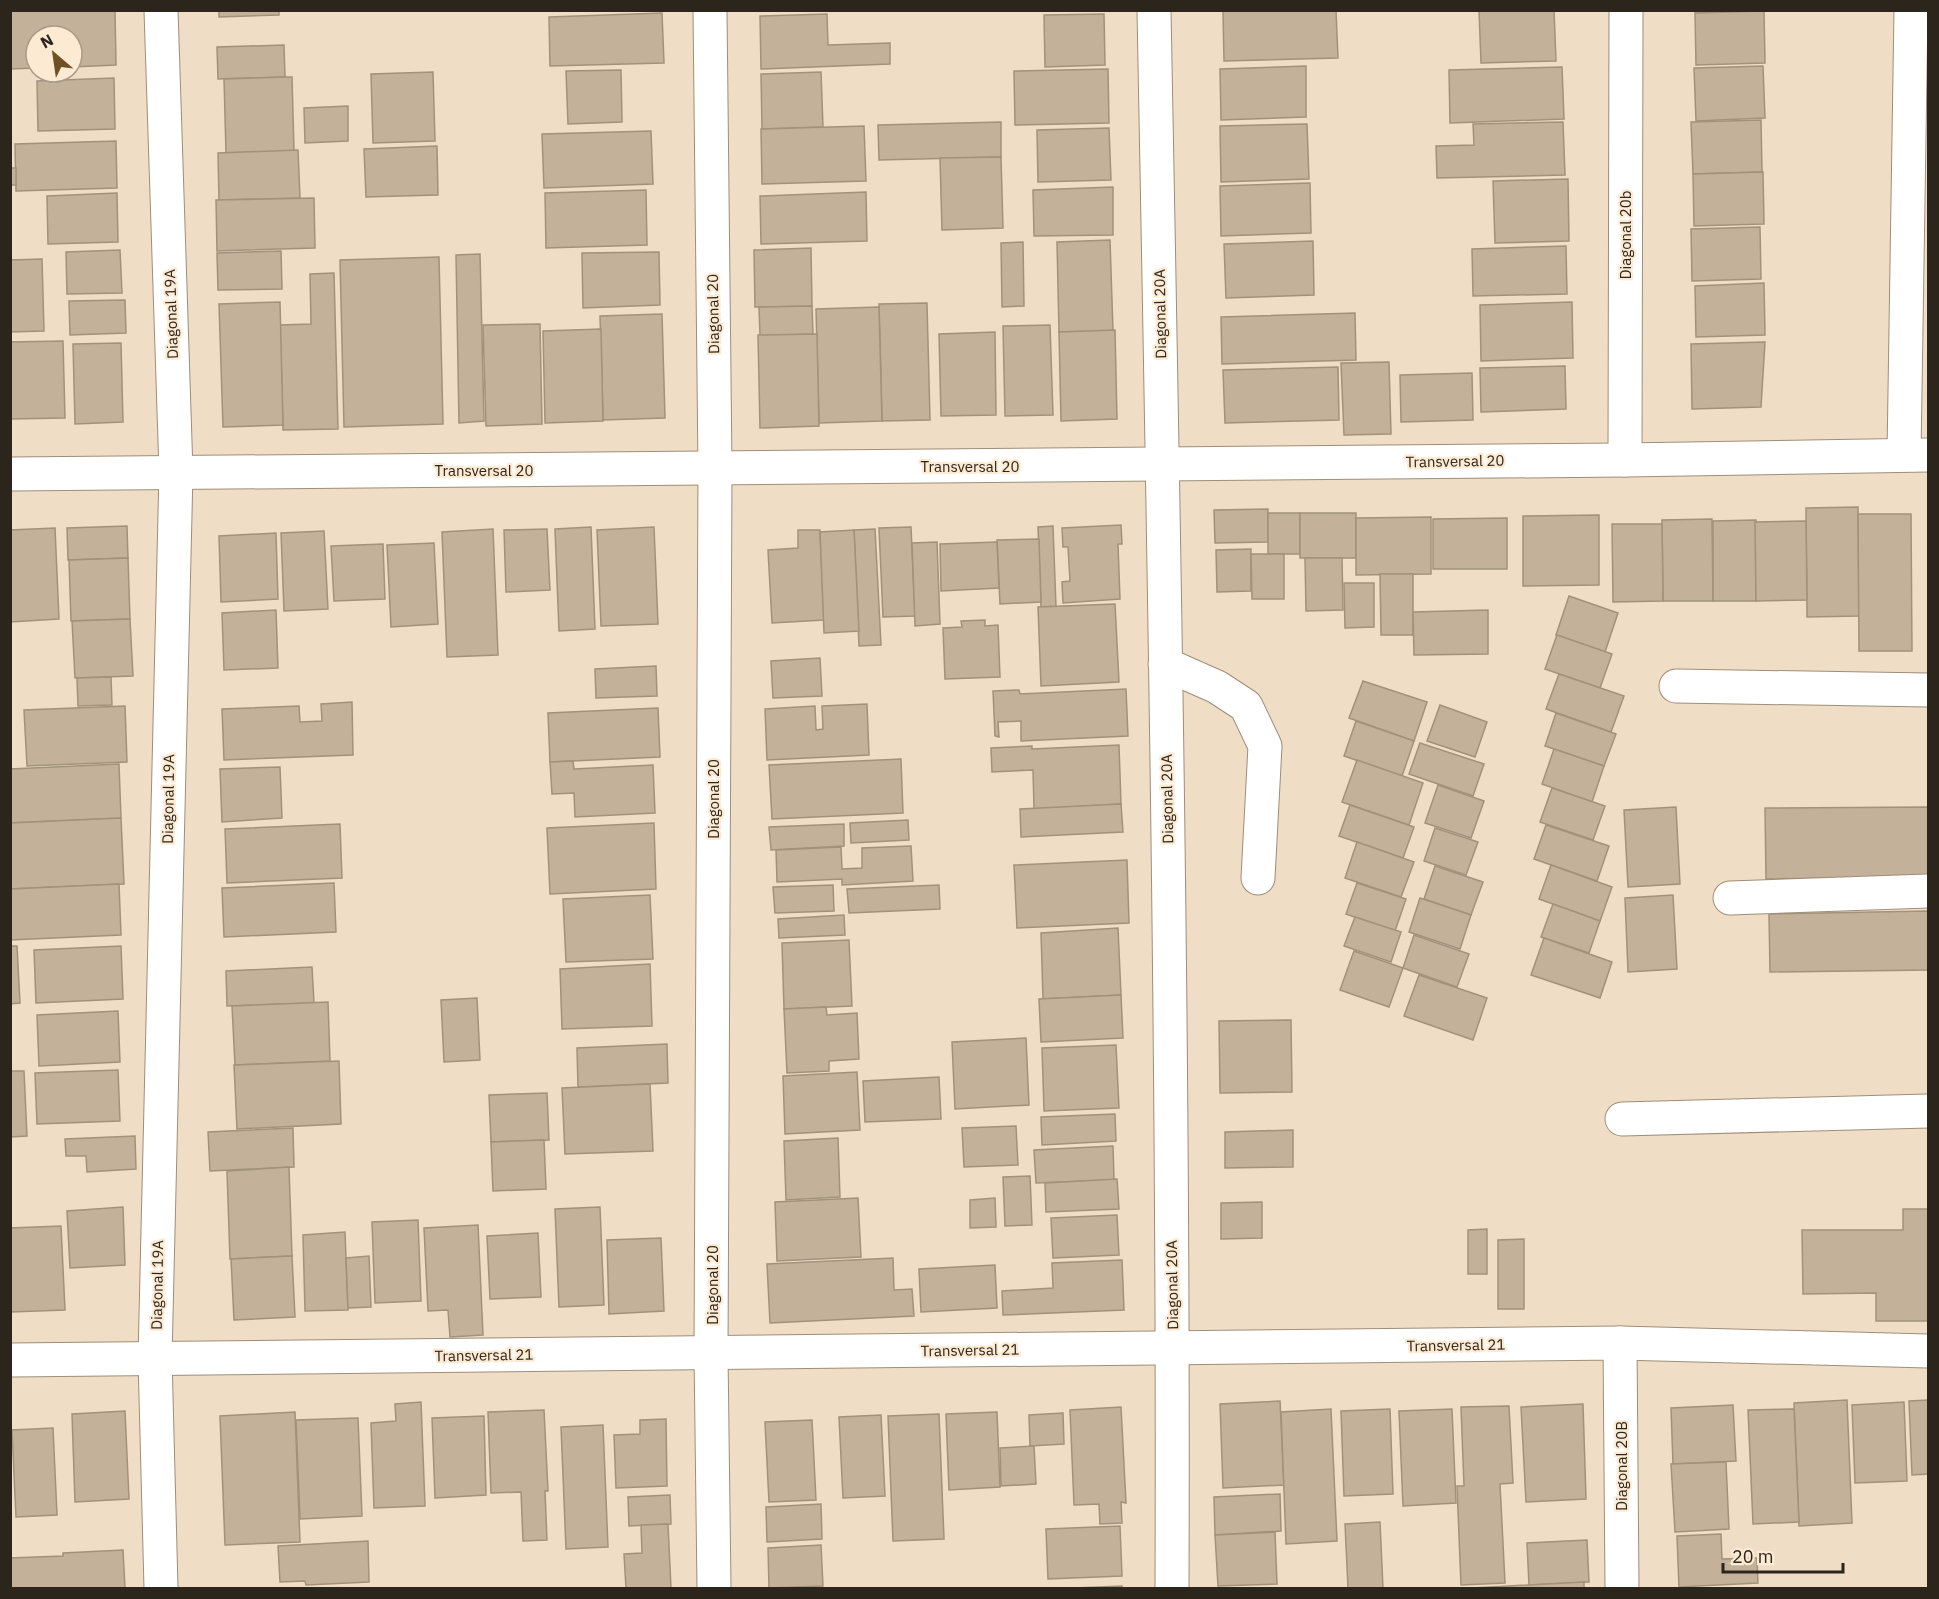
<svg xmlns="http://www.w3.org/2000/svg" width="1939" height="1599" font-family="'IBM Plex Sans',sans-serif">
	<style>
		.building { fill: #c3b19a; stroke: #a3927b; stroke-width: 1.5 }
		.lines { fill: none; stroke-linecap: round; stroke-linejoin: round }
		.minor-casing { stroke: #9f8e78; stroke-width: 35 }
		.minor { stroke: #fff; stroke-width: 33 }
		.labels { text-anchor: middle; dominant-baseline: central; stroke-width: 4.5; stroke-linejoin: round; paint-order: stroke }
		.street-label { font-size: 15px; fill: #2c251c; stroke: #fdead2 }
	</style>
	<rect width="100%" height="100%" fill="#efddc5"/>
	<g class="building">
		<polygon points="115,10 116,65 72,67 72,36 36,36 36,68 10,69 10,11"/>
		<polygon points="219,10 279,10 279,15 219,17"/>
		<polygon points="1336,10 1338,58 1224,61 1223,11"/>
		<polygon points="1479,10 1554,10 1556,61 1481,63"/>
		<polygon points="1695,10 1758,10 1695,12"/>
		<polygon points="1764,11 1765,63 1696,65 1695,13"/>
		<polygon points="662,13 664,63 550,66 549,17"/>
		<polygon points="827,14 828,45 890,43 890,64 761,69 760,16"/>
		<polygon points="1104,14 1105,65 1045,67 1044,15"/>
		<polygon points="284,45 285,77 218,79 217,47"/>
		<polygon points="1306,66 1306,117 1221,120 1220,69"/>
		<polygon points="1763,66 1765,118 1696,121 1694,68"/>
		<polygon points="1562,67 1564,119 1450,123 1449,70"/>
		<polygon points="1108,69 1109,123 1015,125 1014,71"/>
		<polygon points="621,70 622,122 568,124 566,71"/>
		<polygon points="433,72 435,141 373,143 371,74"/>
		<polygon points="821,72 823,127 762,129 761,74"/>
		<polygon points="285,77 292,77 294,151 226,153 224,79"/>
		<polygon points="114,78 115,129 38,131 37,81"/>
		<polygon points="348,106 348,141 305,143 304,108"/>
		<polygon points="1761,120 1762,172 1693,174 1691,122"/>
		<polygon points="1001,122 1001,157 879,160 878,125"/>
		<polygon points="1563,122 1565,175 1437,178 1436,146 1474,145 1473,124"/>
		<polygon points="1307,124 1309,179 1221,182 1220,126"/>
		<polygon points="864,126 866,181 762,184 761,129"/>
		<polygon points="1109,128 1111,180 1038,182 1037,130"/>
		<polygon points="651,131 653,184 544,188 542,134"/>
		<polygon points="116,141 117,188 16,191 15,144"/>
		<polygon points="437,146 438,195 366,197 364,149"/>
		<polygon points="298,150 300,198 219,200 218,153"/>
		<polygon points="1001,157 1003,228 942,230 940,158"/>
		<rect x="10" y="168" width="6" height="17"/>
		<polygon points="1763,172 1764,224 1694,226 1693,174"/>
		<polygon points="1568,179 1569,241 1495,243 1493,181"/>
		<polygon points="1310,183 1311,233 1221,236 1220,186"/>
		<polygon points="1113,187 1113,235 1034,236 1033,190"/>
		<polygon points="646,190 647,245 546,248 545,193"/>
		<polygon points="866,192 867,241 761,244 760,196"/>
		<polygon points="117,193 118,242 48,244 47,196"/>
		<polygon points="314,198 315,248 217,251 216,200"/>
		<polygon points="1760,227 1761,279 1692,281 1691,229"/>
		<polygon points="1110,240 1113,331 1059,332 1057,242"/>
		<polygon points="1313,241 1314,295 1226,298 1224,244"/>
		<polygon points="1023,242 1024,306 1002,307 1001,243"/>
		<polygon points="1566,246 1567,294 1473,296 1472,249"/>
		<polygon points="811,248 812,306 755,307 754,250"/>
		<polygon points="120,250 122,293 67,294 66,252"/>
		<polygon points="281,251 282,289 218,290 217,253"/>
		<polygon points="659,252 660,305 583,308 582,253"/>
		<polygon points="480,254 484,421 459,423 456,255"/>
		<polygon points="439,257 443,424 344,427 340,260"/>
		<polygon points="42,259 44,331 10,332 10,260"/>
		<polygon points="334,273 338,429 283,430 280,325 311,324 310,274"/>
		<polygon points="1764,283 1765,335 1696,337 1695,286"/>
		<polygon points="125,300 126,333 70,335 69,301"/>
		<polygon points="280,302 283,425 223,427 219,304"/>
		<polygon points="1572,302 1573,358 1481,361 1480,305"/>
		<polygon points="927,303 930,420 882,421 879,304"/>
		<polygon points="812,306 813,334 760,336 759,307"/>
		<polygon points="879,307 882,421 819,423 816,309"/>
		<polygon points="1355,313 1356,360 1222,364 1221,317"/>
		<polygon points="662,314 665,418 603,420 600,316"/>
		<polygon points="540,324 542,424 486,426 483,325"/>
		<polygon points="1050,325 1053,415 1005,416 1003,326"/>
		<polygon points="601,329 603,421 545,423 543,331"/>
		<polygon points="1115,330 1117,419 1061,421 1059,332"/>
		<polygon points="995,332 996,415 941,416 939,334"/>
		<polygon points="817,334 819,426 760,428 758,335"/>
		<polygon points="63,341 65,418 10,419 10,342"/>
		<polygon points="1765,342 1761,407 1692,409 1691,344"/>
		<polygon points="121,343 123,422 75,424 73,344"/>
		<polygon points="1389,362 1391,434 1344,435 1341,363"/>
		<polygon points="1565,366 1566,409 1481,412 1480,368"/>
		<polygon points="1338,367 1339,420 1225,423 1223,370"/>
		<polygon points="1472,373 1473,420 1401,422 1400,375"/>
		<polygon points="1858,507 1859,616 1807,617 1806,508"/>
		<polygon points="1268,509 1268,542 1215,543 1214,510"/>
		<rect x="1268" y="513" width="32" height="41"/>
		<rect x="1300" y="513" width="56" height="45"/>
		<polygon points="1858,514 1911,514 1912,651 1859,651"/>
		<polygon points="1599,515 1599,585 1523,586 1523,516"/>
		<polygon points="1431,517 1431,574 1356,575 1356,518"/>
		<polygon points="1507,518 1507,569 1433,569 1433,519"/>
		<polygon points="1712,519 1713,601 1663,601 1662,520"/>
		<polygon points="1756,520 1756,601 1713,601 1713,521"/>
		<polygon points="1806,521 1807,600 1756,601 1755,522"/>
		<polygon points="1612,524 1662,524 1663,601 1613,602"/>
		<polygon points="1121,525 1122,544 1118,544 1120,599 1063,603 1062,582 1070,581 1068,547 1063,547 1062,528"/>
		<polygon points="127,526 128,558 68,560 67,528"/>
		<polygon points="1053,526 1056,607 1041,608 1038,527"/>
		<polygon points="591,527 595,629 559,631 555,529"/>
		<polygon points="654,527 658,624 601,626 597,530"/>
		<polygon points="911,527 915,616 883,617 879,528"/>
		<polygon points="55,528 59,619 10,622 10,530"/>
		<polygon points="493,529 498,655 447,657 442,532"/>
		<polygon points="547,529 550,590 506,592 504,530"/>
		<polygon points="875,529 881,645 859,646 854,530"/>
		<polygon points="798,530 820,530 824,620 772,623 768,550 798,548"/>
		<polygon points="854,530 859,631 824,633 820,532"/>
		<polygon points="324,531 328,609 284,611 281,533"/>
		<polygon points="276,533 278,599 221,602 219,536"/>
		<polygon points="1039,539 1041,602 1000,604 997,540"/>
		<polygon points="937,542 940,624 915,626 912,543"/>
		<polygon points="997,542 999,588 941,591 940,544"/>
		<polygon points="434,543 438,624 391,627 387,545"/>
		<polygon points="383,544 385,599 334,601 331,546"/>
		<polygon points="1251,549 1251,591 1217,592 1216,550"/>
		<polygon points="1251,554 1284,554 1284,599 1252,599"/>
		<polygon points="128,558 130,619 71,621 69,560"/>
		<polygon points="1305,558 1342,558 1343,610 1306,611"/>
		<polygon points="1380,574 1413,574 1413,635 1381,635"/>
		<polygon points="1344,583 1374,583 1374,627 1345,628"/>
		<polygon points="1569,596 1618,613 1605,652 1556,635"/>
		<polygon points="1115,604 1119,682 1041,686 1038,607"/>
		<polygon points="276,610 278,668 224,670 222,613"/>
		<polygon points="1488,610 1488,654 1414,655 1413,612"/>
		<polygon points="130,619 133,676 75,678 72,621"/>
		<polygon points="985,620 985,626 998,625 1000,677 945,679 943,628 962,627 961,621"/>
		<polygon points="1557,635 1612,654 1600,688 1545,669"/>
		<polygon points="820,658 822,696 773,698 771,661"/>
		<polygon points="656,666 657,696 596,698 595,669"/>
		<polygon points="1559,674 1624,696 1611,732 1546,709"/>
		<polygon points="111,677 112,705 78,706 77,678"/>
		<polygon points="1363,681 1427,702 1414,741 1349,718"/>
		<polygon points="1126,689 1128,736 1021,741 1021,721 998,722 999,737 995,736 993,691 1019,690 1020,694"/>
		<polygon points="352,702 353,755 224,760 222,709 299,706 300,722 322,721 321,704"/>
		<polygon points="867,704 869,755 767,760 765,709 815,706 816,730 823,729 822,706"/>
		<polygon points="1440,705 1487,722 1475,757 1427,741"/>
		<polygon points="125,706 127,762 27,766 24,710"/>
		<polygon points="658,708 660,757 550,762 548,713"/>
		<polygon points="1556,713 1616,734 1604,766 1545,746"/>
		<polygon points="1356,721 1414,741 1402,776 1344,756"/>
		<polygon points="1420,743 1484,764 1473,796 1409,774"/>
		<polygon points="1119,745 1121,804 1034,809 1033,770 992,772 991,748 1032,746 1032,749"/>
		<polygon points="1554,749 1604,766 1592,802 1542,784"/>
		<polygon points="901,759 903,813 772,819 769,765"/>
		<polygon points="1357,760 1423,783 1409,825 1342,802"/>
		<polygon points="573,761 574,769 653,765 655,813 575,817 574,793 552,794 550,762"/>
		<polygon points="119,764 121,818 10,823 10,769"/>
		<polygon points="280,767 282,818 222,822 220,769"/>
		<polygon points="1438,785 1484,801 1471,838 1425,823"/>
		<polygon points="1552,788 1605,806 1593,840 1540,822"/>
		<polygon points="1121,804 1123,832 1021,837 1020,809"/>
		<polygon points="1350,805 1414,827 1403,858 1339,836"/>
		<polygon points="1676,807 1680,884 1628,887 1624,810"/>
		<polygon points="1928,807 1928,877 1766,879 1765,808"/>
		<polygon points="121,818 124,884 10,889 10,823"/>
		<polygon points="908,820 909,840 851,843 850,823"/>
		<polygon points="654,823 656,889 550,894 547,828"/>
		<polygon points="340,824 342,878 227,883 225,829"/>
		<polygon points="844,824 844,846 771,850 769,827"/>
		<polygon points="1546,825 1609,846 1597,881 1534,859"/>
		<polygon points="1435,828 1478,842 1466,875 1424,861"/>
		<polygon points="1357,842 1414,862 1401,897 1345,878"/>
		<polygon points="911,846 913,881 842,885 842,879 777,882 776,850 841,847 842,869 862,868 862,848"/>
		<polygon points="1127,860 1129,923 1017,928 1014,865"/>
		<polygon points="1551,865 1612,887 1600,921 1539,899"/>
		<polygon points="1435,866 1483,882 1471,915 1424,899"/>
		<polygon points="334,883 336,932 224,937 222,888"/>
		<polygon points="1357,883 1406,899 1395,931 1346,914"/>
		<polygon points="119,884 121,935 10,940 10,889"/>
		<polygon points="833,885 834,911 775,913 773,887"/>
		<polygon points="939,885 940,909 849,913 847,889"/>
		<polygon points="650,895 653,959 566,962 563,899"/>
		<polygon points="1673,895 1677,969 1628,972 1625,898"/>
		<polygon points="1420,898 1471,915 1460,949 1409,932"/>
		<polygon points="1553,904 1600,921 1589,953 1541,937"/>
		<polygon points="1928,911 1928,970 1770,972 1769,914"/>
		<polygon points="844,915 845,935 779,938 778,919"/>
		<polygon points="1355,917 1401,932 1391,962 1344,946"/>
		<polygon points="1118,928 1121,995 1043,999 1041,933"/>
		<polygon points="1414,935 1469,954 1457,987 1403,968"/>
		<polygon points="1544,938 1612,962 1600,998 1531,975"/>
		<polygon points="849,940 852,1006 784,1009 782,943"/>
		<polygon points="10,946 17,946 20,1003 10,1004"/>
		<polygon points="121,946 123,999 36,1003 34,950"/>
		<polygon points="1354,951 1403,968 1389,1007 1340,990"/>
		<polygon points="650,964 652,1026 562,1029 560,969"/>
		<polygon points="312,967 314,1003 227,1006 226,971"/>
		<polygon points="1419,975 1487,998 1473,1040 1404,1016"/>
		<polygon points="1121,995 1123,1038 1041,1042 1039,999"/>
		<polygon points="477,998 480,1060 444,1062 441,1000"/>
		<polygon points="328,1002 330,1061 235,1065 232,1006"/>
		<polygon points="826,1007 827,1015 857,1013 859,1059 829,1061 829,1071 787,1073 784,1009"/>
		<polygon points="118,1011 120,1062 39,1066 37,1015"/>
		<polygon points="1291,1020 1292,1092 1220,1093 1219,1021"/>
		<polygon points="1026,1038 1029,1105 955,1109 952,1042"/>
		<polygon points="667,1044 668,1083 578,1087 577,1048"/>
		<polygon points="1116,1045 1119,1108 1044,1111 1042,1048"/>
		<polygon points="339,1061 341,1124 237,1129 234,1065"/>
		<polygon points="118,1070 120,1121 37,1124 35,1073"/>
		<polygon points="10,1071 24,1071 27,1136 10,1137"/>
		<polygon points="857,1072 860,1130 785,1134 783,1076"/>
		<polygon points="939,1077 941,1119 865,1122 863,1081"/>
		<polygon points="650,1084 653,1151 565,1154 562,1088"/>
		<polygon points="547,1093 549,1140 491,1142 489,1095"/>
		<polygon points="1115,1114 1116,1141 1042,1145 1041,1117"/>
		<polygon points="1016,1126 1018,1165 964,1167 962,1128"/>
		<polygon points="293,1128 294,1167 210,1171 208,1132"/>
		<polygon points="1293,1130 1293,1167 1225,1168 1225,1132"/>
		<polygon points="135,1136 136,1169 87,1172 86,1156 66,1156 65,1139"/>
		<polygon points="838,1138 840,1197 786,1200 784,1141"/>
		<polygon points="544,1140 546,1189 493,1191 491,1142"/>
		<polygon points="1113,1146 1114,1180 1036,1183 1034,1150"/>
		<polygon points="289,1167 292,1256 230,1259 227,1171"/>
		<polygon points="1030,1176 1032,1225 1005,1226 1003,1177"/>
		<polygon points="1117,1179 1119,1209 1046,1212 1045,1183"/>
		<polygon points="858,1198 861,1257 777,1261 775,1202"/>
		<polygon points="995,1198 996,1227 970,1228 970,1200"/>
		<polygon points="1262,1202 1262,1238 1221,1239 1221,1203"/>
		<polygon points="123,1207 125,1265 70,1268 67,1211"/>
		<polygon points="600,1207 604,1305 559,1307 555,1209"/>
		<polygon points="1903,1209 1928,1209 1928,1321 1876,1321 1876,1293 1803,1294 1802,1230 1903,1230"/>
		<polygon points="1117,1215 1119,1255 1053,1258 1051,1218"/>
		<polygon points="418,1220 421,1301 375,1303 372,1222"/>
		<polygon points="478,1225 483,1335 450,1337 448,1310 428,1311 424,1228"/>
		<polygon points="61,1226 65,1310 11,1312 10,1228"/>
		<polygon points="1487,1229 1487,1274 1468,1274 1468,1230"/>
		<polygon points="345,1232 348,1310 305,1311 303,1235"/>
		<polygon points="538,1233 541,1297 490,1299 487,1236"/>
		<polygon points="661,1238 664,1311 609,1314 607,1240"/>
		<polygon points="1524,1239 1524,1309 1498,1309 1498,1240"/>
		<polygon points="292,1256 295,1317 234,1320 231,1259"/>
		<polygon points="369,1256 371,1307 348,1308 346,1258"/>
		<polygon points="893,1258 894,1290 912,1289 914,1316 770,1323 767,1264"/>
		<polygon points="1122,1260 1124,1310 1003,1315 1002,1291 1053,1288 1052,1263"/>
		<polygon points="995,1265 997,1308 921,1312 919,1269"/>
		<polygon points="1847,1400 1852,1523 1799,1526 1794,1403"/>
		<polygon points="1928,1400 1928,1474 1912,1475 1909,1401"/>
		<polygon points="1280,1401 1284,1485 1223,1488 1220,1404"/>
		<polygon points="421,1402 425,1506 374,1508 371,1423 396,1421 395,1404"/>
		<polygon points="1904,1402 1907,1481 1855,1483 1852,1405"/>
		<polygon points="1583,1404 1586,1499 1526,1502 1521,1407"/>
		<polygon points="1733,1405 1736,1461 1673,1464 1671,1408"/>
		<polygon points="1509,1406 1513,1483 1500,1484 1505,1583 1461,1585 1457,1486 1464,1486 1461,1407"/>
		<polygon points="1121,1407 1126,1503 1121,1502 1122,1523 1100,1524 1099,1504 1074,1505 1070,1410"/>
		<polygon points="1331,1409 1337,1541 1286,1544 1281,1412"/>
		<polygon points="1390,1409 1393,1494 1344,1496 1341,1411"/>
		<polygon points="1452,1409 1456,1503 1403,1506 1399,1411"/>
		<polygon points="1794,1409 1799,1522 1753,1524 1748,1410"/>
		<polygon points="544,1410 548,1491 545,1491 547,1540 523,1541 521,1492 491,1493 488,1412"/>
		<polygon points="125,1411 129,1499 75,1502 72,1414"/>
		<polygon points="295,1412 300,1542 225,1545 220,1416"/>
		<polygon points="997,1412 1000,1487 949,1490 946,1414"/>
		<polygon points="1063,1413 1064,1444 1030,1446 1029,1415"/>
		<polygon points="939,1414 944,1539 893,1541 888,1416"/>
		<polygon points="881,1415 885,1496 843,1498 839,1417"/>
		<polygon points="484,1416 486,1495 435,1498 432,1418"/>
		<polygon points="358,1418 362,1516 300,1519 296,1420"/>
		<polygon points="666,1419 667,1486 616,1488 614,1435 640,1434 640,1420"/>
		<polygon points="812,1420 816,1500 769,1502 765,1422"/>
		<polygon points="603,1425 608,1547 566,1549 561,1427"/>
		<polygon points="53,1428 57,1515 16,1517 12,1430"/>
		<polygon points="1034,1446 1036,1484 1001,1486 1000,1448"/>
		<polygon points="1726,1462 1729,1529 1675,1532 1671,1464"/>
		<polygon points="1280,1494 1281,1531 1215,1535 1214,1497"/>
		<polygon points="670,1495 671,1524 629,1526 628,1497"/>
		<polygon points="821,1504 822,1539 767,1542 766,1507"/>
		<polygon points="1380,1522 1383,1588 1348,1588 1345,1524"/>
		<polygon points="668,1524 671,1588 626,1588 624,1554 642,1553 641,1525"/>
		<polygon points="1120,1526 1122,1576 1048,1579 1046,1529"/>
		<polygon points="1275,1532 1277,1584 1218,1586 1215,1535"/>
		<polygon points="1721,1534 1722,1559 1757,1558 1758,1583 1679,1587 1677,1536"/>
		<polygon points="1587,1540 1589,1582 1529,1585 1527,1543"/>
		<polygon points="368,1541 369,1582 306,1585 305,1581 280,1582 278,1546"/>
		<polygon points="821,1545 823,1586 769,1588 768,1548"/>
		<polygon points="123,1550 125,1588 10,1588 10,1558 63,1556 63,1553"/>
		<polygon points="1584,1582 1584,1588 1471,1588"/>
		<polygon points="1122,1586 1122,1588 1074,1588"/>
	</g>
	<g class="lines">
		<defs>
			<g id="minor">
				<polyline points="161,10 176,472 155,1358 161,1588"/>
				<polyline points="710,10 715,468 711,1353 714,1588"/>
				<path d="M 1154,10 C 1164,536 1174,1063 1172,1588"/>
				<polyline points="1904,455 1911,10"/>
				<polyline points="1625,460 1626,10"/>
				<polyline points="10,474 1625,460 1928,455"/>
				<polyline points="1165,664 1217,687 1246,706 1265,746 1258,878"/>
				<polyline points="1676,686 1928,690"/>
				<polyline points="1730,898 1928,891"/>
				<polyline points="1622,1119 1928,1111"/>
				<polyline points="1620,1343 1622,1588"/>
				<polyline points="10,1360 1620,1343 1928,1351"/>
			</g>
		</defs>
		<use href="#minor" class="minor-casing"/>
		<use href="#minor" class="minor"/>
	</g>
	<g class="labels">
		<g class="street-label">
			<text transform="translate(1625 235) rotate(-90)">Diagonal 20b</text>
			<text transform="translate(171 314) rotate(-92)">Diagonal 19A</text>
			<text transform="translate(713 314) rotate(-91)">Diagonal 20</text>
			<text transform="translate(1160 314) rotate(-91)">Diagonal 20A</text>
			<text transform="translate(1455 461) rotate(-1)">Transversal 20</text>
			<text x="970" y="466">Transversal 20</text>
			<text x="484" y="470">Transversal 20</text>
			<text transform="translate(168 799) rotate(-89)">Diagonal 19A</text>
			<text transform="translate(713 799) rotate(-90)">Diagonal 20</text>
			<text transform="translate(1167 799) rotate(-91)">Diagonal 20A</text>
			<text transform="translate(157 1285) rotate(-89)">Diagonal 19A</text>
			<text transform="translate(712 1285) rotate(-90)">Diagonal 20</text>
			<text transform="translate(1172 1285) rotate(-91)">Diagonal 20A</text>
			<text transform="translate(1456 1345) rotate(-1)">Transversal 21</text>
			<text transform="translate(970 1350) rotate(-1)">Transversal 21</text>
			<text transform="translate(484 1355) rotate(-1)">Transversal 21</text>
			<text transform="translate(1621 1466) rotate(-90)">Diagonal 20B</text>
		</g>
	</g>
	<rect width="1939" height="1599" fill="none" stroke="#2c251c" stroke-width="24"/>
	<g transform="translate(54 54) rotate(331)"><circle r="28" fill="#fdead2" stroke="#a99b89" stroke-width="1.5"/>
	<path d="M0-4.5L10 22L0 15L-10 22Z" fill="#6f5025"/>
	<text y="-9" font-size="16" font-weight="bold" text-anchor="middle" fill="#2c251c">N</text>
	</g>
	<path d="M1723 1563v9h120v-9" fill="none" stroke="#2c251c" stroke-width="3"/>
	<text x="1732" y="1563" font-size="18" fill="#2c251c" stroke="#fdead2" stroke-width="4.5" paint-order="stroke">20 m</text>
</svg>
